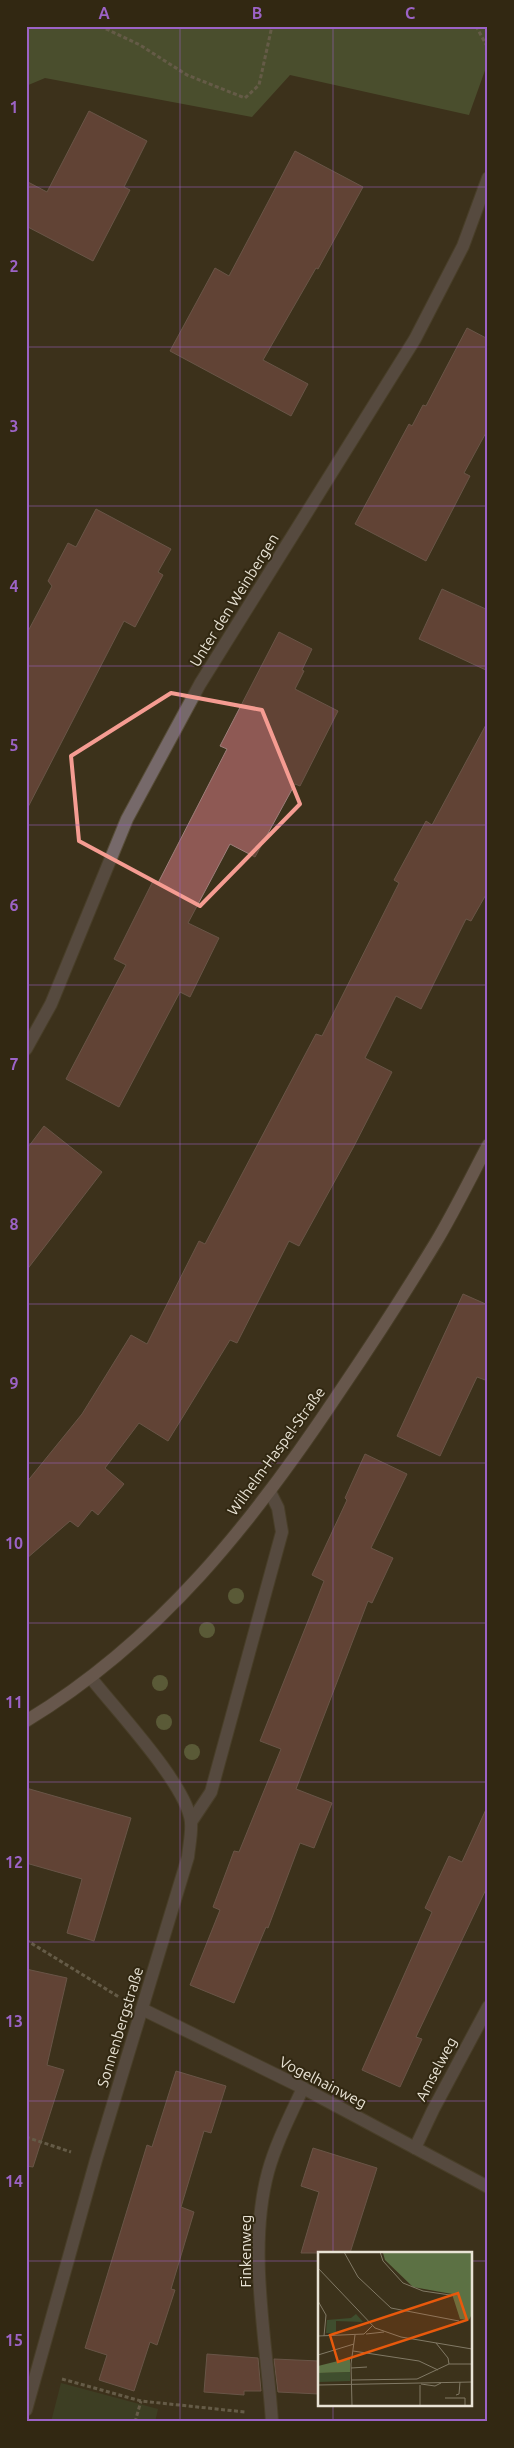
<svg xmlns="http://www.w3.org/2000/svg" width="514" height="2448" font-family="Ubuntu,sans-serif">
	<style>
		.green { fill: #3f4e2e }
		.forest { fill: #5c7144 }
		.building { fill: #8e5954; stroke: #9e7f7b }
		.lines { fill: none; stroke-linecap: round; stroke-linejoin: round }
		.lane-casing { stroke: #584e39; stroke-width: 14 }
		.street-casing { stroke: #584e39; stroke-width: 14 }
		.secondary-casing { stroke: #584e39; stroke-width: 14 }
		.path { stroke: #978f7d; stroke-width: 3; stroke-dasharray: 4 2.5; stroke-linecap: butt }
		.lane { stroke: #76696a; stroke-width: 12 }
		.street { stroke: #76696a; stroke-width: 12 }
		.secondary { stroke: #9c8688; stroke-width: 12 }
		.tree { fill: #7e8c5a }
		.marked { fill: none; stroke: #f59c92; stroke-width: 4; stroke-linejoin: round }
		.grid { fill: none; stroke: #9c63c6; stroke-width: 1; stroke-opacity: 0.55 }
		.labels { text-anchor: middle; dominant-baseline: central; stroke-width: 4; stroke-linejoin: round; paint-order: stroke }
		.street-label { font-size: 15px; fill: #e9e3d5; stroke: #322812 }
		.inset-road { fill: none; stroke: #817965; stroke-width: 1 }
		.view { fill: #e8590c; fill-opacity: 0.15; stroke: #e8590c; stroke-width: 2.5 }
		.inset-edge { fill: none; stroke: #e9e3d5; stroke-width: 2.5 }
		.neatline { fill: none; stroke: #9c63c6; stroke-width: 2 }
		.grid-label { font-size: 16px; text-anchor: middle; font-weight: bold; fill: #9c63c6 }
	</style>
	<rect width="100%" height="100%" fill="#3c321b"/>
	<polygon class="green" points="61,2383 158,2409 155,2422 51,2422"/>
	<polygon class="forest" points="26,26 488,26 488,62 469,115 290,75 252,117 45,78 26,86"/>
	<g class="building">
		<polygon points="89,111 147,141 124,187 130,190 93,261 26,226 26,181 47,192"/>
		<polygon points="295,151 363,187 318,269 316,268 263,360 308,384 291,416 170,351 215,268 229,276"/>
		<polygon points="467,328 488,339 488,429 464,473 470,476 426,561 355,524 409,424 412,426 423,405 426,406"/>
		<polygon points="96,509 171,549 158,572 163,575 135,627 124,621 26,811 26,635 52,586 48,581 68,543 76,547"/>
		<polygon points="442,589 488,610 488,671 419,639"/>
		<polygon points="279,632 312,649 302,670 304,671 295,689 338,711 300,786 295,784 255,857 230,844 188,923 219,938 190,997 180,992 119,1107 66,1079 126,965 114,959 153,881 158,883 227,749 220,746"/>
		<polygon points="488,721 488,891 471,921 466,919 421,1009 396,996 365,1058 392,1072 353,1148 299,1246 289,1241 237,1343 230,1340 168,1441 139,1423 105,1468 124,1484 98,1515 92,1510 78,1527 70,1521 26,1559 26,1483 82,1414 131,1335 147,1344 199,1241 205,1244 316,1034 322,1036 399,883 394,880 426,821 432,825"/>
		<polygon points="44,1126 102,1172 26,1271 26,1150"/>
		<polygon points="463,1294 488,1305 488,1381 477,1377 440,1456 397,1436"/>
		<polygon points="365,1454 407,1474 371,1548 393,1558 372,1603 368,1601 296,1789 332,1803 314,1848 300,1843 268,1928 266,1927 234,2003 190,1985 220,1910 213,1907 234,1851 239,1852 281,1749 260,1741 324,1581 312,1575 347,1500 345,1498"/>
		<polygon points="26,1788 131,1818 94,1941 67,1933 82,1879 26,1863"/>
		<polygon points="488,1805 488,1885 416,2037 422,2039 400,2087 362,2070 432,1912 425,1908 449,1856 462,1862"/>
		<polygon points="26,1969 67,1978 47,2065 64,2070 33,2167 26,2166"/>
		<polygon points="176,2071 226,2086 211,2133 204,2131 181,2207 194,2212 171,2289 175,2290 157,2345 150,2342 134,2391 99,2380 107,2355 85,2348 147,2145 152,2147"/>
		<polygon points="313,2148 377,2168 350,2253 301,2253 319,2192 301,2186"/>
		<polygon points="207,2354 258,2358 261,2391 244,2391 244,2395 204,2392"/>
		<polygon points="274,2359 319,2361 319,2394 278,2392"/>
	</g>
	<g class="lines">
		<defs>
			<polyline id="lane" points="191,1822 211,1792 282,1532 278,1508 270,1492"/>
			<g id="street">
				<polyline points="26,1049 51,1004 127,819 200,684 415,339 463,246 488,178"/>
				<polyline points="142,2009 303,2088 488,2187"/>
				<polyline points="415,2148 433,2110 488,2007"/>
				<path d="M 26,2410 L 96,2160 L 188,1857 C 189,1846 192,1833 191,1822 C 187,1785 116,1710 91,1678"/>
				<path d="M 272,2422 C 267,2342 247,2250 268,2172 C 276,2143 290,2116 303,2088"/>
			</g>
			<path id="secondary" d="M 26,1721 C 160,1640 253,1522 338,1394 C 372,1344 405,1293 436,1242 C 455,1210 471,1177 488,1145"/>
		</defs>
		<use href="#lane" class="lane-casing"/>
		<use href="#street" class="street-casing"/>
		<use href="#secondary" class="secondary-casing"/>
		<g class="path">
			<polyline points="100,26 140,45 187,75 245,98 259,85 272,26"/>
			<polyline points="476,26 488,48"/>
			<polyline points="26,29 32,26"/>
			<polyline points="26,1940 119,1997"/>
			<polyline points="26,2137 71,2152"/>
			<polyline points="62,2379 141,2401 245,2412"/>
			<polyline points="135,2422 141,2401"/>
		</g>
		<use href="#lane" class="lane"/>
		<use href="#street" class="street"/>
		<use href="#secondary" class="secondary"/>
	</g>
	<g class="tree">
		<circle cx="236" cy="1596" r="8"/>
		<circle cx="207" cy="1630" r="8"/>
		<circle cx="160" cy="1683" r="8"/>
		<circle cx="164" cy="1722" r="8"/>
		<circle cx="192" cy="1752" r="8"/>
	</g>
	<path d="M0 0H514V2448H0ZM 171,693 L 262,710 L 300,804 L 200,906 L 79,841 L 71,756 Z" fill="#3c321b" fill-opacity=".55" fill-rule="evenodd"/>
	<path class="marked" d="M 171,693 L 262,710 L 300,804 L 200,906 L 79,841 L 71,756 Z"/>
	<path class="grid" d="M 180,26 L 180,2422M 333,26 L 333,2253M 26,187 L 488,187M 26,347 L 488,347M 26,506 L 488,506M 26,666 L 488,666M 26,825 L 488,825M 26,985 L 488,985M 26,1144 L 488,1144M 26,1304 L 488,1304M 26,1463 L 488,1463M 26,1623 L 488,1623M 26,1782 L 488,1782M 26,1942 L 488,1942M 26,2101 L 488,2101M 26,2261 L 319,2261M 470,2261 L 488,2261M 333,2404 L 333,2422"/>
	<g class="labels">
		<g class="street-label">
			<text transform="translate(234 600) rotate(-58)">Unter den Weinbergen</text>
			<text transform="translate(276 1451) rotate(-54)">Wilhelm-Haspel-Straße</text>
			<text transform="translate(120 2027) rotate(-73)">Sonnenbergstraße</text>
			<text transform="translate(436 2069) rotate(-62)">Amselweg</text>
			<text transform="translate(323 2082) rotate(27)">Vogelhainweg</text>
			<text transform="translate(245 2251) rotate(-90)">Finkenweg</text>
		</g>
	</g>
	<g transform="translate(318 2252)">
		<rect width="154" height="154" fill="#3c321b"/>
		<path d="M 38,62 L 45,70 L 18,69 L 18,81 L 8,81 L 9,68 L 33,66 ZM 32,120 L 32,129 L 0,130 L 0,121 Z" fill="#3f4e2e"/>
		<path d="M 154,0 L 154,62 L 151,68 L 142,67 L 134,42 L 95,35 L 67,8 L 65,1 ZM 32,106 L 32,120 L 0,121 L 0,114 Z" fill="#5c7144"/>
		<path class="inset-road" d="M 26,0 L 40,25 L 73,56 L 141,69M 62,0 L 65,9 L 85,31 L 105,39 L 132,43M 0,16 L 57,76 L 83,85 L 154,97M 0,49 L 8,63 L 6,84M 48,82 L 66,80M 0,84 L 46,82 L 54,74M 35,99 L 101,109 L 120,118M 0,103 L 36,92M 131,112 L 154,112M 33,116 L 49,115M 34,128 L 99,127 L 131,112 L 130,106 L 118,91M 103,132 L 117,134 L 123,131M 0,133 L 154,130M 102,133 L 102,154M 138,143 L 141,142 L 142,130M 127,146 L 147,146 L 147,154M 34,154 L 33,112 L 37,83"/>
		<path class="view" d="M 140,41 L 149,68 L 20,110 L 12,83 Z"/>
		<rect width="154" height="154" class="inset-edge"/>
	</g>
	<rect width="514" height="2448" fill="none" stroke="#322812" stroke-width="55"/>
	<rect x="28" y="28" width="458" height="2392" class="neatline"/>
	<g class="grid-label">
		<text x="104" y="19">A</text>
		<text x="257" y="19">B</text>
		<text x="410" y="19">C</text>
		<text x="14" y="113">1</text>
		<text x="14" y="272">2</text>
		<text x="14" y="432">3</text>
		<text x="14" y="592">4</text>
		<text x="14" y="751">5</text>
		<text x="14" y="911">6</text>
		<text x="14" y="1070">7</text>
		<text x="14" y="1230">8</text>
		<text x="14" y="1389">9</text>
		<text x="14" y="1549">10</text>
		<text x="14" y="1708">11</text>
		<text x="14" y="1868">12</text>
		<text x="14" y="2027">13</text>
		<text x="14" y="2187">14</text>
		<text x="14" y="2346">15</text>
	</g>
</svg>
